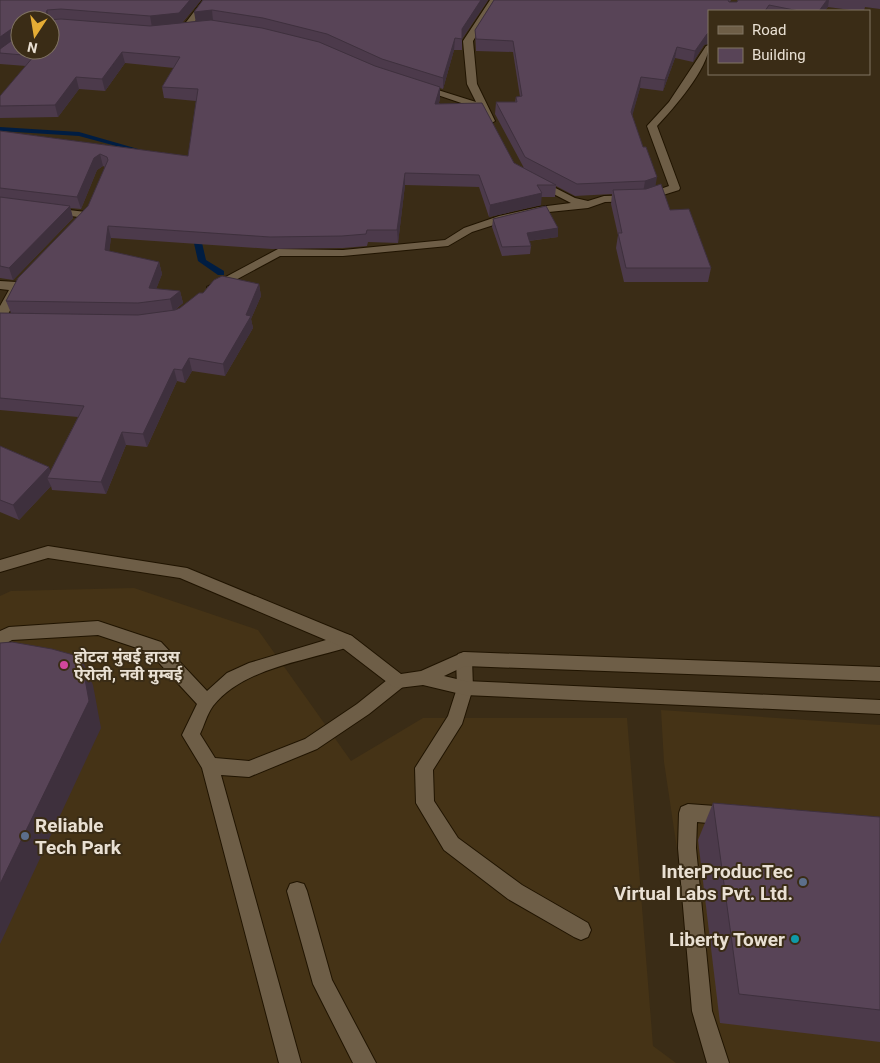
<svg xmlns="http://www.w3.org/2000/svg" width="880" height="1063" font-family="Roboto,'Noto Sans Devanagari',sans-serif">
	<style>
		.built { fill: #453316 }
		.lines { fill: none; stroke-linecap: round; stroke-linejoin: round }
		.stream { fill: #001d42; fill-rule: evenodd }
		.service-casing { stroke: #201401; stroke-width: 2 }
		.minor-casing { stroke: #201401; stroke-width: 2 }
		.service { fill: #6e5e47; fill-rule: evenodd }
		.minor { fill: #6e5e47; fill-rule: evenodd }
		.wall { fill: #4c3a4b }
		.shaded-wall { fill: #3e303d }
		.building { fill: #584457; stroke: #3e303d; fill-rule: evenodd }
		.hotel-dot { fill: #d1479c; stroke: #3a2c16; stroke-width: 2 }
		.service-dot { fill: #5c6f8a; stroke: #3a2c16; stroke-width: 2 }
		.culture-dot { fill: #0f9aa8; stroke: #3a2c16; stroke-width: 2 }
		.labels { text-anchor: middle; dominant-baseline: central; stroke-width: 4; stroke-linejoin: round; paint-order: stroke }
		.poi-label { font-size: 16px; font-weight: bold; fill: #e9e0d3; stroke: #3a2c16; text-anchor: start }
		.near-poi-label { font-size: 19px; font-weight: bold; fill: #e9e0d3; stroke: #3a2c16; text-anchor: end }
	</style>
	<rect width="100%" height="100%" fill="#3a2c16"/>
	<g class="built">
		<polygon points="134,588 258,630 351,761 423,718 627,718 653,1046 676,1063 0,1063 0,596 11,591"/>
		<polygon points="661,710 880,725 880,1063 709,1063 664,762"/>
	</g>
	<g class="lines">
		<g class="stream">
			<polygon points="0,127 79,132 145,151 142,153 79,136 0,131"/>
			<polygon points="192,228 195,228 199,230 206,260 224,271 224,275 218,275 198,261 191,230"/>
		</g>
		<defs>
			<g id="service">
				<path d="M 98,621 L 161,642 L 207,691 L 227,673 L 249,663 L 346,634 L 352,636 L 354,641 L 352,646 C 307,661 244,667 213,706 C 207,714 204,726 200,734 L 215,758 L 249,761 L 305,739 L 357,704 L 392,676 L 398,674 L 404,676 L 406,681 L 404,686 L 369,714 L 317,749 L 249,777 L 221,775 L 301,1063 L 279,1063 L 202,768 L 182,735 L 197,704 L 149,652 L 98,635 L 12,640 L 0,647 L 0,631 L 9,627 Z"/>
				<polygon points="464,652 470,654 472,659 473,688 462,724 433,770 434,801 458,838 522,885 588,923 591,930 588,937 581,940 574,937 508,899 444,850 416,803 415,768 448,716 457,688 456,659 458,654"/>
				<polygon points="688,804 729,807 736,810 738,816 736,822 729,825 697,822 696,848 712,1011 729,1063 707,1063 692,1011 678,848 679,813 681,807"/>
				<polygon points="297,882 304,884 307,891 332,980 376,1063 353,1063 313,984 287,891 290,884"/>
			</g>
			<g id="minor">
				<polygon points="203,0 211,0 187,32 181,32 180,30"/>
				<polygon points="490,0 498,0 473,41 477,84 495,121 490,124 486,123 479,109 417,88 422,85 476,102 467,84 463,41"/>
				<path d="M 709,45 C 709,68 673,109 657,126 L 680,188 L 679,190 L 644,201 L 605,202 L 588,208 L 539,213 L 506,221 L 472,232 L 448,246 L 343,256 L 280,256 L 217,290 L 209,290 L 207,287 L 278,249 L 343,250 L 445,240 L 464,228 L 499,216 L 539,207 L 571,203 L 534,184 L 533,182 L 534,180 L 538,179 L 575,198 L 588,201 L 604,196 L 643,195 L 669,186 L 647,126 L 669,102 L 706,46 Z"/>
				<polygon points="52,208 86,212 92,215 86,218 48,213 46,211 48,209"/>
				<polygon points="0,281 17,282 23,286 6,318 0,322 0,306 9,290 0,289"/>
				<polygon points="48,546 187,568 352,636 401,674 421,671 464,652 880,667 880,681 465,666 444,676 465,681 880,700 880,714 465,695 423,685 398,688 392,686 340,646 180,578 48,558 0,572 0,560"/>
			</g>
		</defs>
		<use href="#service" class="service-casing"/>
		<use href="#minor" class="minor-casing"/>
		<use href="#service" class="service"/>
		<use href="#minor" class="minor"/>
	</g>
	<g class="wall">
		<polygon points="0,0 201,0 182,23 196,21 203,0 488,0 462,39 462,50 454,50 443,89 440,88 440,98 439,103 514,163 524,168 495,114 496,102 515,102 516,97 520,97 513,52 476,51 475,30 494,0 731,0 730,2 737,2 738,0 880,0 880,9 865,7 864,11 858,11 828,7 824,11 709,11 704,45 693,62 675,58 663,91 640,88 632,115 655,186 670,210 711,268 708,282 624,282 616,248 618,235 611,204 612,194 575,196 556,186 555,197 541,197 541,205 489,217 479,187 405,185 398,243 368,242 367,246 343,248 272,249 111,238 109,251 159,262 162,274 156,289 180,291 183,303 175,310 180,308 203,293 259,284 261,296 251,319 253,328 225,376 192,371 185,383 177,381 147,447 126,445 106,494 52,490 51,486 19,520 0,512 0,446 49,467 50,472 78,417 0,410 0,313 11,313 6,301 88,206 105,167 103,166 97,170 81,209 70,208 73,218 13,280 0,278 0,131 188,156 196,101 164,98 162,87 174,68 125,63 105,91 79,89 58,117 0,118 0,96 26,66 0,64"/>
		<polygon points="493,219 558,237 529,241 531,246 530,254 502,256 492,227"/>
		<polygon points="713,803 880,817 880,1042 720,1023 698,840"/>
	</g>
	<g class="shaded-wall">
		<polygon points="190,0 201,0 181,24 152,27 150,16"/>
		<polygon points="481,0 488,0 461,40 462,29"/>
		<polygon points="827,0 829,0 828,7 824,11 819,11"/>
		<polygon points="47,10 50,20 46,20 45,18"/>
		<polygon points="212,10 213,21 196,23 194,12"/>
		<polygon points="17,25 20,36 0,51 0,37"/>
		<polygon points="709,33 709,44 704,45 693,62 695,51 707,34"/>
		<polygon points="455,38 454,50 443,89 443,78"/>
		<polygon points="677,47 675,58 663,91 665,80"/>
		<polygon points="122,52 125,63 105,91 102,79"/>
		<polygon points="76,77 79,89 58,117 55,105"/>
		<polygon points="641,77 640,88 630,124 631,112"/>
		<polygon points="440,87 440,98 436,115 435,104"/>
		<polygon points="100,154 103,166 97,170 81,209 77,197 94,158"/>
		<polygon points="405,173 405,185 398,243 397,230"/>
		<polygon points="657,177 655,189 643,193 645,181"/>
		<polygon points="542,193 541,205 489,217 490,205"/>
		<polygon points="70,206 73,218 13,280 9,268"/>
		<polygon points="108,226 111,238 108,262 105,250"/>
		<polygon points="558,228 558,237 527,241 527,233"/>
		<polygon points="159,262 162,274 152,300 149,288"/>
		<polygon points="259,284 261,296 251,319 253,328 225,376 223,364 246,315"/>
		<polygon points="180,291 183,303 173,311 170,299"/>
		<polygon points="189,358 192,371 185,383 182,370"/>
		<polygon points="174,369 177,381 147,447 143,434"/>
		<polygon points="122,432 126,445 106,494 101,482"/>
		<polygon points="49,467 53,478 47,478 51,486 19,520 13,505"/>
		<polygon points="81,657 93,685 101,728 0,944 0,884"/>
	</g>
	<g class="building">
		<path d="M 0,0 L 190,0 L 179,13 L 150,16 L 61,9 L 47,10 L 45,18 L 47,20 L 61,19 L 150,26 L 211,20 L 262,28 L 319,42 L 375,66 L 440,87 L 435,104 L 482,103 L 514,163 L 556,185 L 537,185 L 542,193 L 490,205 L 479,175 L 405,173 L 397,230 L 367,230 L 366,234 L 342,236 L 270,237 L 108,226 L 105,250 L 159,262 L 149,288 L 180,291 L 170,299 L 138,303 L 6,301 L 18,278 L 88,206 L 108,160 L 107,157 L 100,154 L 94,158 L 77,197 L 0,188 L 0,131 L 188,156 L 198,89 L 162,87 L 180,57 L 122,52 L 102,79 L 76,77 L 55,105 L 0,106 L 0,96 L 34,56 L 0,53 L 0,49 L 18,36 L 19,27 L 17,25 L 0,37 ZM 20,20 L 50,20 L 50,50 L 20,50 Z"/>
		<polygon points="203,0 481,0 462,29 462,39 455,38 443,78 382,59 327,34 263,18 212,10 194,12"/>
		<polygon points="494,0 728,0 729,2 737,2 738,0 827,0 819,11 799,11 769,5 765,11 709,11 709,33 707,34 695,51 677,47 665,80 641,77 631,112 643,147 646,147 657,177 645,181 577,184 525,157 496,102 517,102 516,97 522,96 513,41 476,39 475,30"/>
		<polygon points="661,184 670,210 689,209 711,268 626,268 618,233 622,233 613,190 646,189"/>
		<polygon points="0,197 70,206 9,268 0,266"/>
		<polygon points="546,206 558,228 527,233 531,246 502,247 493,219"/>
		<polygon points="222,276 259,284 246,315 251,316 223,364 189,358 182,370 174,369 143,434 122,432 101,482 47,478 84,406 0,398 0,313 138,315 175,310 180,308 199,293 203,293 214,280"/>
		<polygon points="0,446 49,467 13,505 0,500"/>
		<polygon points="12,642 52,649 81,657 89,701 0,884 0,643"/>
		<polygon points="713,803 880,817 880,1010 739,994"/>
	</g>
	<circle class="hotel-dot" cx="64" cy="665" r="5"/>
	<g class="service-dot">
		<circle cx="25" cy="836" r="5"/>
		<circle cx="803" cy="882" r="5"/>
	</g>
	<circle class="culture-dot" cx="795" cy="939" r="5"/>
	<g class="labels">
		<g class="poi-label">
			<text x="74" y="656">होटल मुंबई हाउस<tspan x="74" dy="18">ऐरोली, नवी मुम्बई</tspan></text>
		</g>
		<g class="near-poi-label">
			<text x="35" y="825" text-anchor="start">Reliable<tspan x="35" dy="22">Tech Park</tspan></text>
			<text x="793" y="871">InterProducTec<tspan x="793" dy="22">Virtual Labs Pvt. Ltd.</tspan></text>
			<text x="785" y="939">Liberty Tower</text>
		</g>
	</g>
	<rect x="708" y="10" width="162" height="65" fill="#3a2c16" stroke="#807462"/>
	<rect x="718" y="26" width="25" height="8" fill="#6e5e47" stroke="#807462"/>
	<text x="752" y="35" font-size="15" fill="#e9e0d3">Road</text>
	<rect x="718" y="48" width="25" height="15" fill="#584457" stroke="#807462"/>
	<text x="752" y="60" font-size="15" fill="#e9e0d3">Building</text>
	<g transform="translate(35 35) rotate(192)"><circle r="24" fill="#3a2c16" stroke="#807462"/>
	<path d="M0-4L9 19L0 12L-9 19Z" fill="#e5ad35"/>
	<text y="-8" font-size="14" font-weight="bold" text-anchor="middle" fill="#e9e0d3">N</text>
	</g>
</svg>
